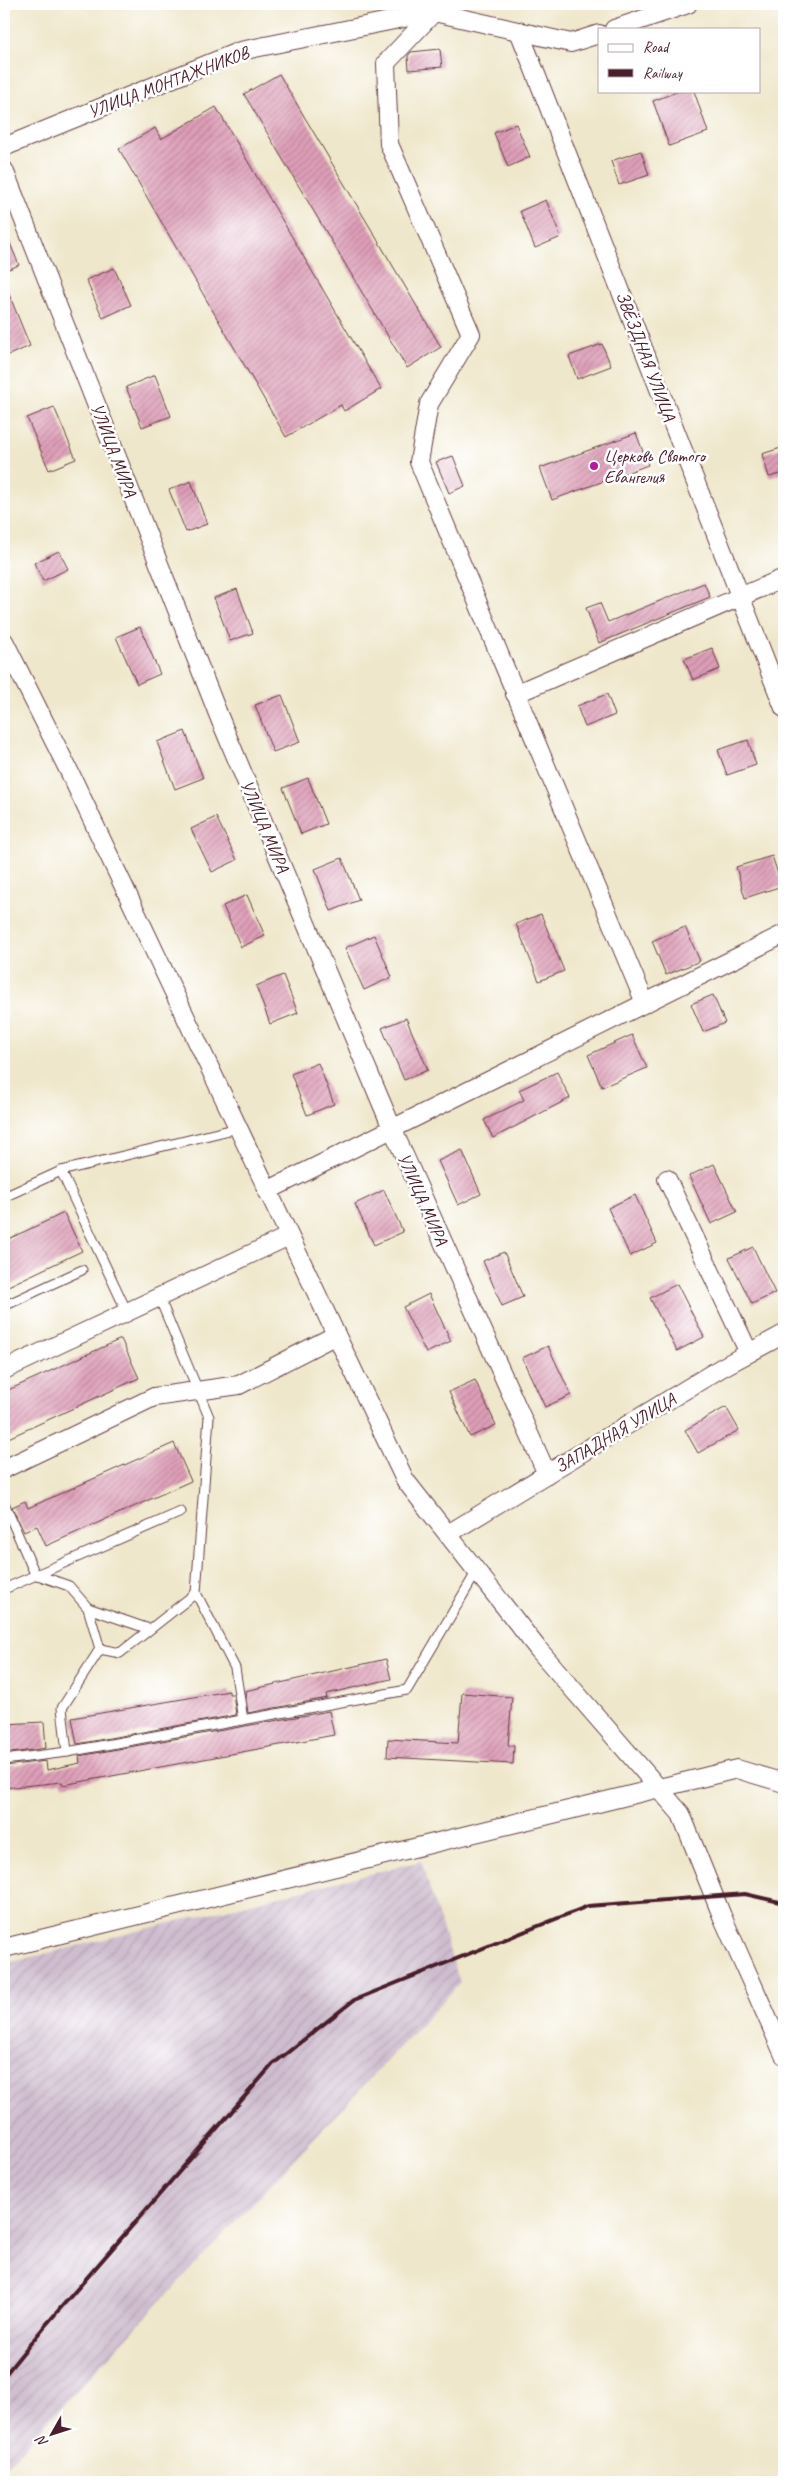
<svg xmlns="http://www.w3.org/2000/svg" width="788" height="2486" font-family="Caveat,sans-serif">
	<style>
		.industrial { fill: url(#industrial-furrows) }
		.building { fill: url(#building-hatch) }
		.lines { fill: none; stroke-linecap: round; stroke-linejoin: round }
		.lane-casing { stroke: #633d43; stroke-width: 11 }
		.street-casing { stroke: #633d43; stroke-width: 20 }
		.lane { stroke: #fff; stroke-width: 9 }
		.street { stroke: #fff; stroke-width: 18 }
		.rail { stroke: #4a1f2b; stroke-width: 4 }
		.poi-dot { fill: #b5179e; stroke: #fff; stroke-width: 2 }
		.labels { text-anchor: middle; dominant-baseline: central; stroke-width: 5; stroke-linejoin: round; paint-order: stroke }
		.street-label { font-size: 18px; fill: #4a1f2b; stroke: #fff }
		.poi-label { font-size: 18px; fill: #4a1f2b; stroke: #fff; text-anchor: start }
	</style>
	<defs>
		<pattern id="industrial-furrows" width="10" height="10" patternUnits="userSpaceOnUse" patternTransform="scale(1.25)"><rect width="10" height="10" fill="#cfbdcf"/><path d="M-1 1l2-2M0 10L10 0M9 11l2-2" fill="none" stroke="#b3a2b2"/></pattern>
		<pattern id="building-hatch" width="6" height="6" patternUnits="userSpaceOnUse" patternTransform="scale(1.25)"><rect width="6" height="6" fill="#de9fb8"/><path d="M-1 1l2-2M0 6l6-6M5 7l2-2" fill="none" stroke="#b68196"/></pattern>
	</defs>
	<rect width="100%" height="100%" fill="#fff"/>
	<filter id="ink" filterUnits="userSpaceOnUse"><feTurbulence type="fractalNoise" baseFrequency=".02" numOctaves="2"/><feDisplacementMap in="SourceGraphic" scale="10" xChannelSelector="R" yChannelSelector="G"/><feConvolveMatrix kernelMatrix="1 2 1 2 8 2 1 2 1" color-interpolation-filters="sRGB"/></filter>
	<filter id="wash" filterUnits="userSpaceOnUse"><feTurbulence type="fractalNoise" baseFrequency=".0096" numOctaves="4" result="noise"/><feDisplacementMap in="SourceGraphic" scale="20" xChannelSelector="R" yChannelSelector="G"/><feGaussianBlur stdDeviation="1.12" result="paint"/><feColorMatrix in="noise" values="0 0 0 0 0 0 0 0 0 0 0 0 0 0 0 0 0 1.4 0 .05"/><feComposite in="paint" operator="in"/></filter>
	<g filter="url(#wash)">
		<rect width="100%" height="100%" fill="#efe7cb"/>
		<polygon class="industrial" points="421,1861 460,1983 4,2468 4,1964"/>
		<g id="blocks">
			<g class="building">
				<polygon points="440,49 442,67 409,70 408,56 411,52"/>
				<polygon points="279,74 441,347 407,368 244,94"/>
				<polygon points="679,91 694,91 708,132 669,146 653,101"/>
				<polygon points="216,107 381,389 344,411 341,405 286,437 119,149 155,128 161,139"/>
				<polygon points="516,124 530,157 508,167 494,133"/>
				<polygon points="641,151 649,175 619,185 611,161"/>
				<polygon points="546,200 561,237 535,248 520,211"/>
				<polygon points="4,229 19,265 4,271"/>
				<polygon points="114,268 131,305 103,318 86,280"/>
				<polygon points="4,282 30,346 4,357"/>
				<polygon points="602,344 611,366 577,379 569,356"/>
				<polygon points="155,375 171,416 142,427 126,387"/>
				<polygon points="54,407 76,459 49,470 27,418"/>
				<polygon points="636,433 648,465 552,500 540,468"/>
				<polygon points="784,447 784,473 769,477 762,454"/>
				<polygon points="453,456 465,486 449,493 436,462"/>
				<polygon points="191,481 207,524 186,532 169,490"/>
				<polygon points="59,551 68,569 43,581 34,563"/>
				<polygon points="704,583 710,597 599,643 586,608 600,603 608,622"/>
				<polygon points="237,589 253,633 230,641 214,598"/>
				<polygon points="140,627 160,674 137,684 116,637"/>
				<polygon points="712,648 720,669 693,680 684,659"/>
				<polygon points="607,694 615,715 585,727 577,706"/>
				<polygon points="282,695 300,742 273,752 255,705"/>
				<polygon points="185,731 203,778 175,789 157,742"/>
				<polygon points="748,740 756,765 727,775 718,750"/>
				<polygon points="308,778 326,824 301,834 283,788"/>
				<polygon points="216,817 237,860 212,872 191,829"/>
				<polygon points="772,856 782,886 745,898 736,867"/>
				<polygon points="342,858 359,900 331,911 315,869"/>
				<polygon points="247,895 265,936 241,947 223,906"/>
				<polygon points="541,914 564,971 539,981 516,924"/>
				<polygon points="685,927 700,961 666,975 652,941"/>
				<polygon points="374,935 392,977 364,990 345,948"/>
				<polygon points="283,975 298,1013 270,1024 256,986"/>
				<polygon points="713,995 725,1023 703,1032 691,1004"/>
				<polygon points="406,1018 428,1070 404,1080 382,1028"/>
				<polygon points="632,1035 647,1068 602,1087 588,1055"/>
				<polygon points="318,1063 334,1104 307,1115 291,1074"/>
				<polygon points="557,1072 570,1098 493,1138 484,1120 524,1100 519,1090"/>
				<polygon points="462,1150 481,1194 458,1205 438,1161"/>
				<polygon points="714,1164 737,1212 711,1224 689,1176"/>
				<polygon points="384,1190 403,1232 374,1245 355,1204"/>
				<polygon points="635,1195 657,1243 630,1256 608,1208"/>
				<polygon points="64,1213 82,1251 4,1288 4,1241"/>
				<polygon points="753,1247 775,1293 752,1304 729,1258"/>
				<polygon points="504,1252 523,1297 502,1306 483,1261"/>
				<polygon points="677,1284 704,1337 677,1351 650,1298"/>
				<polygon points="429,1294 451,1341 426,1353 403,1307"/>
				<polygon points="121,1339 139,1378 4,1440 4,1392"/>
				<polygon points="548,1346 571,1395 545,1407 522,1358"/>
				<polygon points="475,1380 496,1425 470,1437 449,1392"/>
				<polygon points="726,1407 739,1430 698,1453 685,1430"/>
				<polygon points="174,1443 191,1481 46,1546 37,1526 24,1532 12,1507 25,1501 28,1508"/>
				<polygon points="386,1659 391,1679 326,1694 327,1698 248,1713 245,1691"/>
				<polygon points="229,1691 229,1694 233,1694 236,1715 77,1744 72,1718"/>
				<polygon points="462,1693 512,1697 508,1746 514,1746 513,1764 387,1757 388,1739 458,1743"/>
				<polygon points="329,1711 334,1735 63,1785 62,1782 4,1788 4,1766 46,1761 47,1770 80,1763 79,1756"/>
				<polygon points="44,1722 46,1748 4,1754 4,1724"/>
			</g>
		</g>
	</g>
	<g filter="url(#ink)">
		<use href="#blocks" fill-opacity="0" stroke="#633d43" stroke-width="1"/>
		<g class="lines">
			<defs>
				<g id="lane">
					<polyline points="61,1171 127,1312"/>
					<polyline points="4,1197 61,1171 238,1128"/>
					<polyline points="159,1297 209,1417 196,1593 235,1668 243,1720"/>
					<polyline points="4,1306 82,1270"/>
					<polyline points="4,1503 35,1574 69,1586 88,1608 100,1649 62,1708 67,1752 4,1760"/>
					<polyline points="4,1589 181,1512"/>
					<polyline points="88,1608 149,1629"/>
					<polyline points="100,1649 120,1653 196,1593"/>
					<polyline points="67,1752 407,1690 477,1571"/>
				</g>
				<g id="street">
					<polyline points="431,4 434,12 386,63 389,144 471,334 429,404 419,462 645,1003"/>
					<polyline points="614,29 688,4"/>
					<polyline points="519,31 784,708"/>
					<polyline points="4,147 240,51 434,12 571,43 599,34"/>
					<polyline points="4,170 220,719 392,1128 547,1474"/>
					<polyline points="4,641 70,773 405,1480 538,1649 681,1814 722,1916 784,2055"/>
					<polyline points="515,694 784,578"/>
					<polyline points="667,1179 749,1353"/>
					<polyline points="267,1191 784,934"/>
					<polyline points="4,1370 289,1236"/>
					<polyline points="4,1469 154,1397 239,1385 336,1335"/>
					<polyline points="448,1534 721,1368 784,1334"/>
					<polyline points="4,1948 737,1769 784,1783"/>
				</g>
			</defs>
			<use href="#lane" class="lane-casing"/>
			<use href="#street" class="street-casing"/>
			<use href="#lane" class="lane"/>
			<use href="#street" class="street"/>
			<polyline class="rail" points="4,2376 44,2327 273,2064 354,2000 588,1906 745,1894 784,1903"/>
		</g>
	</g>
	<circle class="poi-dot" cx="594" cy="466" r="5"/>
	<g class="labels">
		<g class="street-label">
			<text transform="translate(168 82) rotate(-21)">УЛИЦА МОНТАЖНИКОВ</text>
			<text transform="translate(646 356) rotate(69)">ЗВЁЗДНАЯ УЛИЦА</text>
			<text transform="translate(114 450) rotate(69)">УЛИЦА МИРА</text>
			<text transform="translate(265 826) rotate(67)">УЛИЦА МИРА</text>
			<text transform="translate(423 1199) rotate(66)">УЛИЦА МИРА</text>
			<text transform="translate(615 1433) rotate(-31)">ЗАПАДНАЯ УЛИЦА</text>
		</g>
		<g class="poi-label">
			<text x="604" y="456">Церковь Святого<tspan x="604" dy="21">Евангелия</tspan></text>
		</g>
	</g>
	<rect width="788" height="2486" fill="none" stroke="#fff" stroke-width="20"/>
	<rect x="598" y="28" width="162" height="65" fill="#ffffff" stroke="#b7a5aa"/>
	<rect x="608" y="44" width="25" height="8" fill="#ffffff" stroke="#b7a5aa"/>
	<text x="643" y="52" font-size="15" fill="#4a1f2b">Road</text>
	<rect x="608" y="69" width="25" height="8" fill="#4a1f2b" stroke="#b7a5aa"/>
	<text x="643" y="78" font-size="15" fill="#4a1f2b">Railway</text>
	<g transform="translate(52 2434) rotate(231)" stroke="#ffffff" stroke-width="4" paint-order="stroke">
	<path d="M0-4L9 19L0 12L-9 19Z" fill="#4a1f2b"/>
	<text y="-8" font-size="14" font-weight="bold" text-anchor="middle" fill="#4a1f2b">N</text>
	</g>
</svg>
